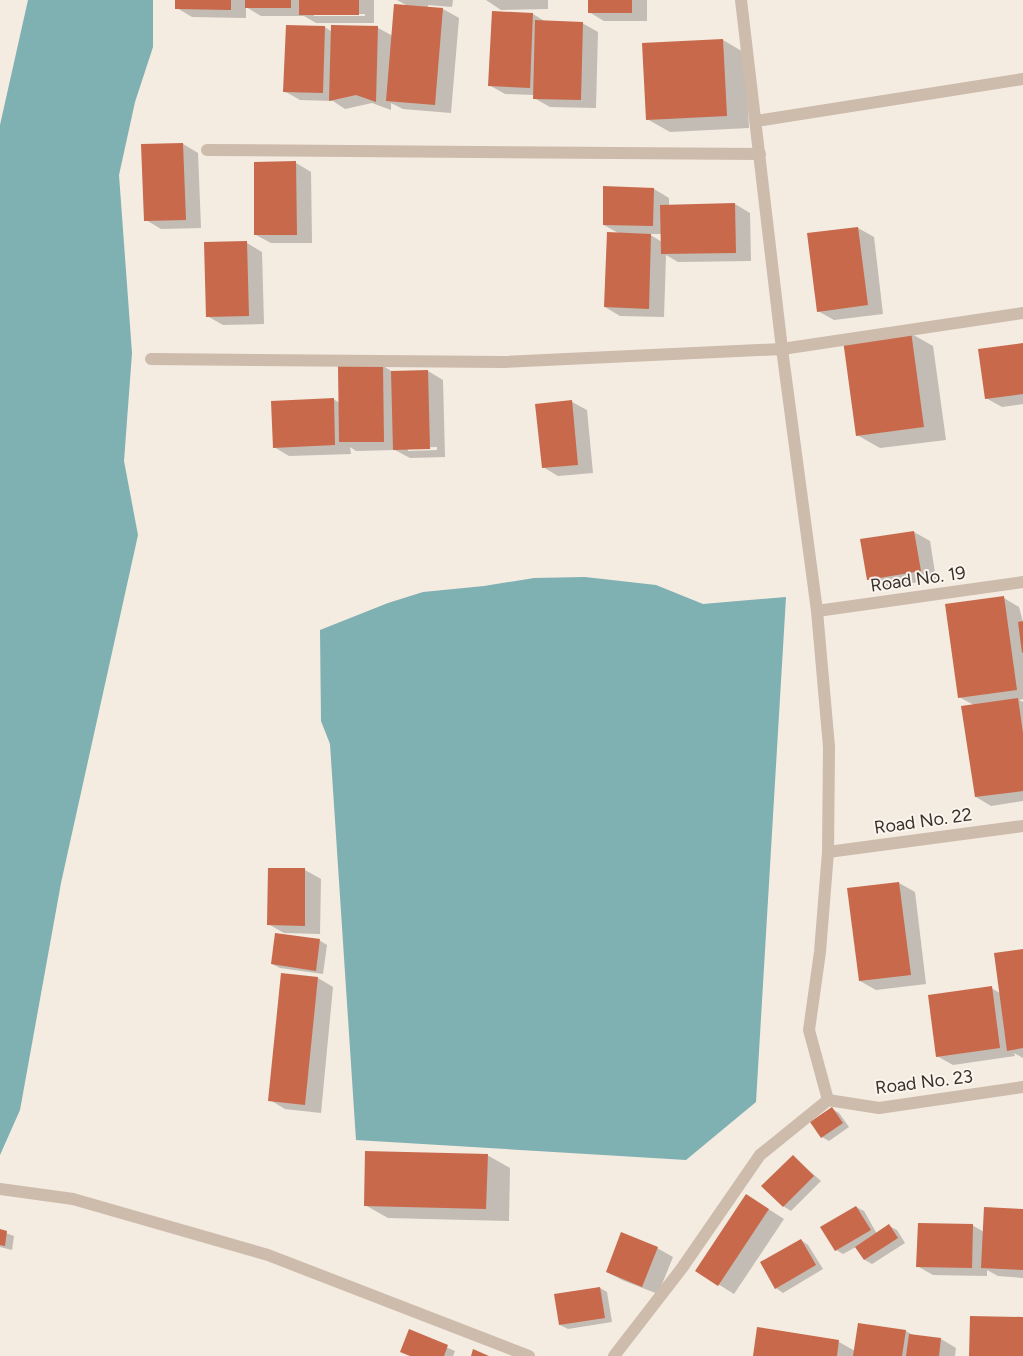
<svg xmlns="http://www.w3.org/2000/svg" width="1023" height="1356" font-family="Figtree,sans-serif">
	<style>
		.water { fill: #7fb0b2 }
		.shadow { fill: #0003; fill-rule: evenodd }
		.building { fill: #c8694b }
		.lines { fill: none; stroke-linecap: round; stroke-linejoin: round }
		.minor { stroke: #cdbbac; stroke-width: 12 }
		.labels { text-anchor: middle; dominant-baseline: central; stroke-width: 4; stroke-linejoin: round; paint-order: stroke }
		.street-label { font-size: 18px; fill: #3b302b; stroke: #fbf5ee }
	</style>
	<rect width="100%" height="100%" fill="#f4ebe1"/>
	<g class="water">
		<polygon points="28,0 153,0 153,47 135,102 119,175 132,353 124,461 138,535 61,883 20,1110 0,1155 0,125"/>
		<polygon points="585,577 656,585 703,604 786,597 756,1102 686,1160 356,1140 330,744 321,721 320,630 388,603 423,592 484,586 534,578"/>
	</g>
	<g class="shadow">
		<path d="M 177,0 L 374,0 L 374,23 L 316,23 L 304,16 L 261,16 L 246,7 L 246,18 L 192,17 L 177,8 ZM 314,14 L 365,14 L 365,16 L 314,16 Z"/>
		<polygon points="397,0 453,0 452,7 428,5 428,8 443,9 459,18 451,113 403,109 391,103 391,110 372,103 345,109 333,101 300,100 284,91 325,27 332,32 378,28 393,36 408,6"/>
		<polygon points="486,0 548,0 548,9 501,10"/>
		<polygon points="589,0 647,0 647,21 604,21 589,12"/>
		<polygon points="493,13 533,14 546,22 582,23 598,32 596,108 550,107 534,98 534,95 505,94 489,85"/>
		<polygon points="723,40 745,53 749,128 670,132 647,119"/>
		<polygon points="183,144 198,153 201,228 161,229 146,220"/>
		<polygon points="296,163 311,172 312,243 271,243 256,235"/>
		<path d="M 654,189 L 669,198 L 669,206 L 735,204 L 750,213 L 751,261 L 678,262 L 666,255 L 664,317 L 620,316 L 605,307 L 620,234 L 604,225 ZM 649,234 L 662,234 L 662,242 Z"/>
		<polygon points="858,228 874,237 883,314 834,320 818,311"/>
		<polygon points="247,243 262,252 264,324 223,325 207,316"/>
		<polygon points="910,333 933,346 946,440 880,448 857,435"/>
		<polygon points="1023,345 1023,404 1002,407 986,398"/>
		<path d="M 383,366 L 393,372 L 428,371 L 443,380 L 445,457 L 410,458 L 395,450 L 356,451 L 350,447 L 351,454 L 289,456 L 274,447 L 333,399 L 340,403 ZM 437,447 L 437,450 L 408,451 L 408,448 Z"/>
		<polygon points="572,402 587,410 593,473 558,476 543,467"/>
		<polygon points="914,532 930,541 936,579 884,588 868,579"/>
		<polygon points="1004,598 1019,607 1023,622 1023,699 1019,700 1023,702 1023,801 991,806 976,797 974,705 959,697"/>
		<polygon points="269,869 305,870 321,879 320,934 284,933 268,924"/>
		<polygon points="899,883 915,892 926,984 876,990 860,981"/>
		<polygon points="319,940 327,945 323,974 280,968 272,964"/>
		<polygon points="1023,950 1023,1058 1014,1053 1015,1056 953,1065 937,1056 991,988 1000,993"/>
		<polygon points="318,978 333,987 321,1113 285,1109 270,1100"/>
		<polygon points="832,1109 839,1113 849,1127 829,1141 822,1137"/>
		<polygon points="487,1155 510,1168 509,1221 388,1218 365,1205"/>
		<polygon points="794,1157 821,1181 791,1211 783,1206"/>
		<polygon points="762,1205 784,1219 734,1294 697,1271"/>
		<polygon points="856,1207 864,1211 877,1234 889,1226 897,1230 905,1243 872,1264 865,1260 856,1247 843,1254 836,1250"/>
		<polygon points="1023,1210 1023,1278 998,1276 987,1270 987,1276 933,1275 917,1266 972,1225 984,1232"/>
		<polygon points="0,1231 14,1236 12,1250 0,1247"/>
		<polygon points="801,1240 808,1245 823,1269 783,1293 776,1288"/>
		<polygon points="657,1248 673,1257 658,1294 622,1280 607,1272"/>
		<polygon points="600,1288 607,1292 612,1322 568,1329 560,1325"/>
		<polygon points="409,1331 455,1351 453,1356 410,1356"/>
		<polygon points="906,1331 913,1335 941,1339 956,1348 955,1356 754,1356 839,1342 855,1351"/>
	</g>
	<g class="building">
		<polygon points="175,0 231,0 231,10 175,9"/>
		<rect x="245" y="0" width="46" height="8"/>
		<rect x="299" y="0" width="60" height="15"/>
		<rect x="588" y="0" width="44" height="13"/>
		<polygon points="394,4 443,8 435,105 386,101"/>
		<polygon points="492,11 533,13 530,88 488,86"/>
		<polygon points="535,20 583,22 581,100 533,99"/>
		<polygon points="286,25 325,26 323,93 283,92"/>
		<polygon points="331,25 378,26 376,102 356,95 329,101"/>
		<polygon points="723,39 727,116 646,120 642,43"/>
		<polygon points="183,143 186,220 144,221 141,144"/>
		<polygon points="296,161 297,235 254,235 254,162"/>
		<polygon points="603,186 654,188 653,226 603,225"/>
		<polygon points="735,203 736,253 661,254 660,205"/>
		<polygon points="858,227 868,305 817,312 807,233"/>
		<polygon points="607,232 651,234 649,309 604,307"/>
		<polygon points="247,241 249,316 206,317 204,242"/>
		<polygon points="911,331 924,427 856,436 843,340"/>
		<polygon points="1023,343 1023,394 985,399 978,349"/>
		<polygon points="338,365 383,365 384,442 339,442"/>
		<polygon points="428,370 430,449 393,450 391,371"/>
		<polygon points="334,398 335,445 273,448 271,401"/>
		<polygon points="572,400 578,465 542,468 535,404"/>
		<polygon points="914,531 921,571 867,580 860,539"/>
		<polygon points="1004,596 1017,690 958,698 945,604"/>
		<polygon points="1023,621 1023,652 1022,653 1018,622"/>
		<polygon points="1018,698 1023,733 1023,791 975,797 961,706"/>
		<polygon points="268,868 305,868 305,926 267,925"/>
		<polygon points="899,882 911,975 859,981 847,888"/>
		<polygon points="275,933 320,939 316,971 271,964"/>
		<polygon points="1023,949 1023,1048 1007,1051 994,953"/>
		<polygon points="281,973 318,977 305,1105 268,1101"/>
		<polygon points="992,986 1000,1048 936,1057 928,995"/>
		<polygon points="832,1107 843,1123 821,1138 810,1122"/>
		<polygon points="365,1151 488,1154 486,1209 364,1206"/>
		<polygon points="793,1155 814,1176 783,1207 761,1186"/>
		<polygon points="746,1194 769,1209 718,1286 695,1271"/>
		<polygon points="856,1206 871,1230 835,1251 820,1227"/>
		<polygon points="984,1207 1023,1209 1023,1270 981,1268"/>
		<polygon points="918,1223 973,1224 972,1268 916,1267"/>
		<polygon points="889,1224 898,1238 864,1260 855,1247"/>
		<polygon points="0,1229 7,1231 5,1246 0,1245"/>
		<polygon points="621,1232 658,1247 642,1287 606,1272"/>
		<polygon points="801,1239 816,1265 775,1289 760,1262"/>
		<polygon points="600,1287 605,1318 559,1325 554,1294"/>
		<polygon points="970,1316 1023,1317 1023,1356 969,1356"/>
		<polygon points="858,1323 906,1330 902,1356 853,1356"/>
		<polygon points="757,1327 839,1340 837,1356 753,1356"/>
		<polygon points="409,1329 448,1345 444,1356 410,1356 400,1352"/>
		<polygon points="909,1334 941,1338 939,1356 906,1356"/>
		<polygon points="473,1349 489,1356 471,1356"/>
	</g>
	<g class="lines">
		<g class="minor">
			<polyline points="756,121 1023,79"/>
			<polyline points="207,150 760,154"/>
			<polyline points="151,359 504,362 782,349 1023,313"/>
			<polyline points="817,611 1023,582"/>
			<polyline points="828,852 1023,826"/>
			<polyline points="828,1100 879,1108 1023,1087"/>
			<polyline points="0,1189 73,1199 268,1255 529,1356"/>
			<polyline points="614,1356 682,1268 760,1155 828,1100 809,1030 820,952 828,852 829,747 817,611 782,349 741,0"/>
		</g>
	</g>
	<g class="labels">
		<g class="street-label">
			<text transform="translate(918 579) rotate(-8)">Road No. 19</text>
			<text transform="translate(923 821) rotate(-8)">Road No. 22</text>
			<text transform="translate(924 1082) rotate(-7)">Road No. 23</text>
		</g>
	</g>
</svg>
